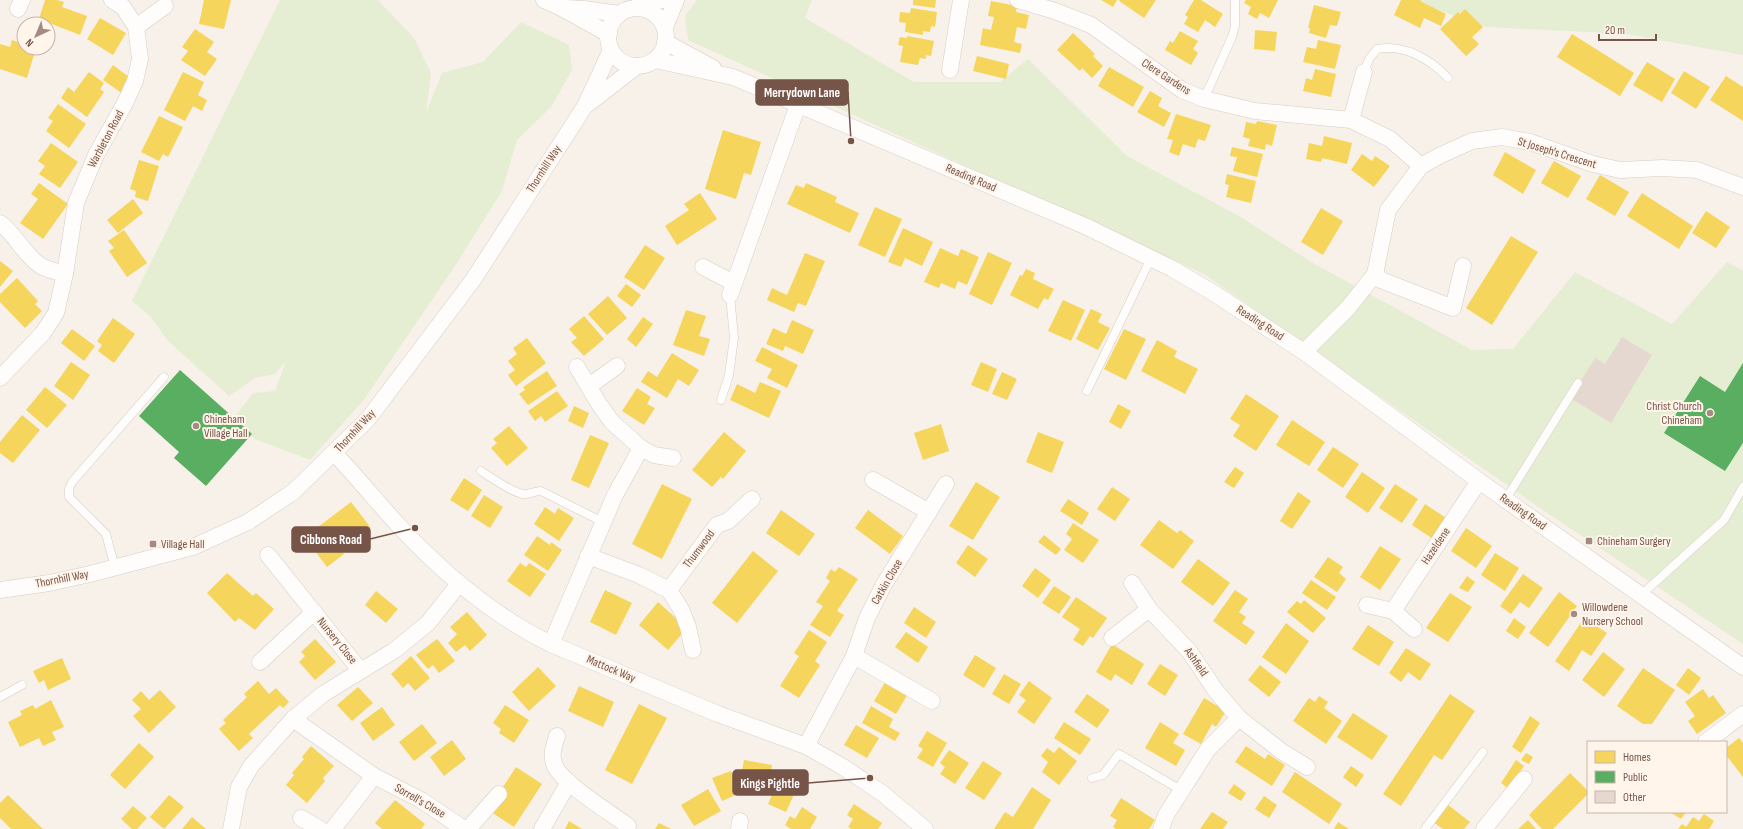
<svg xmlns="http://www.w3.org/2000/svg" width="1743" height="829" font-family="'Sofia Sans Condensed',sans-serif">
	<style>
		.green { fill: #e5eed3 }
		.homes { fill: #f6d55c }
		.public { fill: #5aae61 }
		.building { fill: #e4d8d1 }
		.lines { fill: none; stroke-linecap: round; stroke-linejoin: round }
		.lane-casing { stroke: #d6ccc6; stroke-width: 9 }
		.street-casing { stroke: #d6ccc6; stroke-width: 17 }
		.lane { stroke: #fefdfc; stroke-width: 8 }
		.street { stroke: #fefdfc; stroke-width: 16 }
		.poi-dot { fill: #a48b81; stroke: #fff5eb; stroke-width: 1.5 }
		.labels { text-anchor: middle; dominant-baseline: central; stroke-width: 4; stroke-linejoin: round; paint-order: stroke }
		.street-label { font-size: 12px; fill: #775448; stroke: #fff5eb }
		.poi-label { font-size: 12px; fill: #775448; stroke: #fff5eb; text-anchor: start }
		.leader { fill: none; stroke: #775448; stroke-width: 1.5 }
		.callout-dot { fill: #775448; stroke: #fff5eb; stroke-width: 1.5 }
		.callout { fill: #775448; stroke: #775448; stroke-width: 1.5 }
		.callout-label { font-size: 13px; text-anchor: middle; font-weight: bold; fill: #fff }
	</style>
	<rect width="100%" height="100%" fill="#f7f1ea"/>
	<g class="green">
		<polygon points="280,0 378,0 414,38 431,73 426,113 442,73 483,62 521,22 569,45 572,70 552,106 517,140 502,191 453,269 363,401 310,460 255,439 234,418 253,393 275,391 286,361 275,374 255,378 229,396 168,341 150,316 132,301"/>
		<polygon points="697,0 812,0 805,18 914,82 1000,82 1028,59 1127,156 1239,216 1313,263 1472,350 1513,349 1575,272 1672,324 1727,262 1743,271 1743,644 1537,506 1204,274 688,40 685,16"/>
		<polygon points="1409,0 1743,0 1743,55 1626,34 1487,27"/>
	</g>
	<g class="homes">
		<polygon points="45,0 57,0 64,2 62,7 87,16 80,35 39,19"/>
		<polygon points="204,0 231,0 224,29 199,24"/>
		<polygon points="913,0 936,0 935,8 913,5"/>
		<polygon points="1101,0 1117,0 1113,7"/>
		<polygon points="1120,0 1156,0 1144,18 1119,1"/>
		<polygon points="1194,0 1201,0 1223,14 1215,27 1205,20 1198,32 1184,24 1188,17 1185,15"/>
		<polygon points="1246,0 1278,0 1269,18 1260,13 1257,19 1248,14 1251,7 1244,3"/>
		<polygon points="1401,0 1421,0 1420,1 1446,14 1441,26 1424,18 1420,28 1394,15"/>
		<polygon points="991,1 1017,6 1016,12 1029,15 1026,29 1017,27 1014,42 1022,44 1020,53 980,45 983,28 991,30 994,17 988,16"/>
		<polygon points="1314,5 1341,12 1337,26 1330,25 1326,38 1309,33 1310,28 1308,28"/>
		<polygon points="911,8 937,12 935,27 931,26 930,32 923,31 923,35 905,32 906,23 899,22 900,12 910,13"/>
		<polygon points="1465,9 1483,27 1472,37 1479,44 1466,56 1440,29 1458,12 1460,14"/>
		<polygon points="100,18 126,33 113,55 87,39"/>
		<polygon points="195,29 214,42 207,52 217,59 205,76 181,60 188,51 182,47"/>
		<polygon points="1255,30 1277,32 1275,51 1254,49"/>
		<polygon points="1180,31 1198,41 1193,49 1198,53 1191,65 1165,50 1170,41 1173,43"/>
		<polygon points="1073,33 1095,54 1093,56 1103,66 1092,78 1082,68 1080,71 1057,50"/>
		<polygon points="1572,34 1634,73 1620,96 1557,57"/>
		<polygon points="907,36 934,41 931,56 926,55 926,59 920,58 918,65 900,62 903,46 898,45 900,37 907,38"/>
		<polygon points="12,40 24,44 24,48 36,48 27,78 0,69 0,44 10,47"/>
		<polygon points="1318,40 1341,45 1335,69 1303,62 1307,47 1316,49"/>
		<polygon points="977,56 1009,64 1006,79 973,71"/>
		<polygon points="1647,62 1675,79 1662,102 1633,85"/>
		<polygon points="113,65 133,80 123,94 103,80"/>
		<polygon points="1109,67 1144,87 1133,107 1098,86"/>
		<polygon points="1315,69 1336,74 1331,97 1303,91 1306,78 1312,80"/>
		<polygon points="1684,71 1710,87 1696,109 1671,93"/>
		<polygon points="89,72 104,83 100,89 104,92 87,117 61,98 68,87 74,92"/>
		<polygon points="183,72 204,82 198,95 207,100 202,111 193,106 185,121 164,110"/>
		<polygon points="1726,76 1743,87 1743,121 1710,100"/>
		<polygon points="1150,91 1162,98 1158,106 1171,113 1164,127 1137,112"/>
		<polygon points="58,104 86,124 69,148 46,131 53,121 48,118"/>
		<polygon points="1176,114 1211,125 1205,141 1198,139 1195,148 1183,144 1179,156 1169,152 1173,140 1167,139"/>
		<polygon points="159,116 183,127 168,157 163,154 159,161 141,152"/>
		<polygon points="1257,121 1277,125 1272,146 1266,144 1265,150 1248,146 1250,139 1243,137 1246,122 1256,124"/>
		<polygon points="723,130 761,142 751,175 744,173 736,199 705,189"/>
		<polygon points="1324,136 1352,143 1347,164 1322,158 1321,162 1306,159 1309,143 1322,146"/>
		<polygon points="51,143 78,162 60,188 39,174 45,166 38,161"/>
		<polygon points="1232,147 1263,154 1257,177 1233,171 1237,157 1230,156"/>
		<polygon points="1505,152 1536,170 1523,194 1493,175"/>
		<polygon points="1362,154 1372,161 1375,156 1390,166 1374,187 1351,170"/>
		<polygon points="139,160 159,166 148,201 135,197 136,191 130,189"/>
		<polygon points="1554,161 1581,176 1568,198 1541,183"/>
		<polygon points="1227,174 1256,181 1251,203 1226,197 1229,185 1225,184"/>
		<polygon points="1600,175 1629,192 1615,216 1586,199"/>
		<polygon points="39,183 68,204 43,239 20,223 38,199 31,194"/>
		<polygon points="806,183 837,197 835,202 859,213 850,233 787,204 796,185 804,188"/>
		<polygon points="700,193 717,219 677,245 665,226 689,210 684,204"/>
		<polygon points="1642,193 1693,226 1679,249 1627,216"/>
		<polygon points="133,199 143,213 118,233 107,220"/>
		<polygon points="875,207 902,219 885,257 858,245"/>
		<polygon points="1321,208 1343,221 1323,255 1301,242"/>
		<polygon points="1706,211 1730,227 1716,248 1692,233"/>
		<polygon points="903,228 933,242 922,266 905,258 901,267 888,262"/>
		<polygon points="124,230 147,263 127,277 109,251 114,248 108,241"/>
		<polygon points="1511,236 1538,252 1492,325 1466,308"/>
		<polygon points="645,245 665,258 644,290 624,277"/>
		<polygon points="940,248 958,256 961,249 979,257 967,285 958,281 955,289 941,283 939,288 924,282"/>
		<polygon points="988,252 1012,263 992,305 969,294"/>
		<polygon points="805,253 825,261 806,306 798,303 794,312 767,300 772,288 787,295"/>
		<polygon points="0,261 13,271 0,287"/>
		<polygon points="1026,269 1035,273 1033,279 1054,289 1048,300 1044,298 1038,309 1010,295 1020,275 1022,276"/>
		<polygon points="17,278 38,301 35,304 42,311 25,328 0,302 0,294"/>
		<polygon points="626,284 641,295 632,307 617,296"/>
		<polygon points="608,296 627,318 607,335 588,314"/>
		<polygon points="1063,300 1085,310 1071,341 1048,331"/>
		<polygon points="1091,309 1102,314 1098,322 1110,328 1098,350 1076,339"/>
		<polygon points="686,310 706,316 699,336 710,339 704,356 673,345"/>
		<polygon points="584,316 604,339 584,356 571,342 577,338 569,329"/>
		<polygon points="643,317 653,324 636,347 627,339"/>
		<polygon points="113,318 135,334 114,363 98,351 102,345 97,341"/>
		<polygon points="792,320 814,330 803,354 785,346 783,351 766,344 773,328 786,334"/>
		<polygon points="72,329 95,346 84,361 61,343"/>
		<polygon points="1124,329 1146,339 1126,380 1104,369"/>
		<polygon points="527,338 546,363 516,386 508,375 515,370 508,361 517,354 513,348"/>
		<polygon points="1157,340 1177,351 1174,357 1198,369 1185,394 1141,371"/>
		<polygon points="762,347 798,365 787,388 767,378 772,369 755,361"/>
		<polygon points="672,353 699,370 689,386 678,379 667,398 641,382 648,371 657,377"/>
		<polygon points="71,362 90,375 73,400 54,386"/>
		<polygon points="981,362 997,369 988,392 971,385"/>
		<polygon points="547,371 557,386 528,405 519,394 525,390 523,387"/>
		<polygon points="1002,372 1017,379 1007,400 992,394"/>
		<polygon points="760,382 781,391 769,418 730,400 737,384 755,393"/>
		<polygon points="45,387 67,405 47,428 26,410"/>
		<polygon points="637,388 651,397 647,404 655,408 644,425 622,411"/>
		<polygon points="557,391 568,406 545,422 541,416 535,421 528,411"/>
		<polygon points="1246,394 1279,416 1256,451 1233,436 1240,425 1230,419"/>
		<polygon points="1118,404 1131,411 1121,429 1109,422"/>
		<polygon points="574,406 589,413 583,428 568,421"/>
		<polygon points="22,415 40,430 13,463 0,453 0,442"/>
		<polygon points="1292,420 1325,442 1309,466 1276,445"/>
		<polygon points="941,424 949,451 923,460 914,433"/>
		<polygon points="509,426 528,448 507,466 491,448 497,443 493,439"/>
		<polygon points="724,432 746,451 723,479 721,477 712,487 692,470"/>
		<polygon points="1038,432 1064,442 1052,473 1026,462"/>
		<polygon points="590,435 609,443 589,488 571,480"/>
		<polygon points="1333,447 1359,464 1343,488 1317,470"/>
		<polygon points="1235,467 1244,473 1234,488 1224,482"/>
		<polygon points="1362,472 1385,488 1368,513 1345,497"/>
		<polygon points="464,478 482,490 468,511 450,500"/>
		<polygon points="976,482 1000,497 973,540 949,526"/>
		<polygon points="662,484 692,499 662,559 632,544"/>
		<polygon points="1395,484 1418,499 1402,523 1379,508"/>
		<polygon points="1112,487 1130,499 1115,521 1097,509"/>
		<polygon points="1298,492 1311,501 1292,529 1280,521"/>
		<polygon points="484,495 503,507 490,528 471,516"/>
		<polygon points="1068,499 1089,513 1082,525 1060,511"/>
		<polygon points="351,502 371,528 342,551 344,554 327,567 308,542 322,531 318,527"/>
		<polygon points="1425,504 1446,518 1433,539 1412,525"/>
		<polygon points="545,507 555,514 558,508 574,518 559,541 534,524"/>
		<polygon points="781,510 815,534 799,556 766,533"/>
		<polygon points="868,510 903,536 890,554 855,528"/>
		<polygon points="1159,520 1177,533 1180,530 1194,541 1173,569 1140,545"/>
		<polygon points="1073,523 1099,540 1083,563 1064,550 1072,539 1066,534"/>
		<polygon points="1466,528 1492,546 1476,568 1451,551"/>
		<polygon points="1044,535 1061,549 1056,555 1038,542"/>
		<polygon points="537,536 550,545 551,542 562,550 548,571 524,555"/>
		<polygon points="968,545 988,559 975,577 956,563"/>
		<polygon points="1380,546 1401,559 1380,590 1360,577"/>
		<polygon points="753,551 778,571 737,623 712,603"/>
		<polygon points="1495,553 1519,568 1505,591 1481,575"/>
		<polygon points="1328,557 1343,567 1339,573 1346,579 1337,592 1314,577"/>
		<polygon points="1198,559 1230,583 1213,606 1181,582"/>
		<polygon points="520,563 526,567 529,563 546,574 530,597 507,581"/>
		<polygon points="839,567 858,579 837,611 844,615 830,637 810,625 823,606 816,602 830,581 826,578 831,569 835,572"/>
		<polygon points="1035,568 1051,580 1038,598 1022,586"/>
		<polygon points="227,573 253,596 256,593 274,609 255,630 239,618 235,622 207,593"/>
		<polygon points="1523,574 1543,588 1529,608 1520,602 1511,614 1500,606"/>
		<polygon points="1467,576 1475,582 1468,592 1459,588"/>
		<polygon points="1311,580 1336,597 1327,610 1302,593"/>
		<polygon points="1054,586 1071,597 1059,614 1042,603"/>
		<polygon points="605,590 632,603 616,635 590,622"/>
		<polygon points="1235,590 1248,599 1239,612 1246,617 1242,623 1255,632 1246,645 1213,621"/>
		<polygon points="376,591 398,609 386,623 365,605"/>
		<polygon points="1559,592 1577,606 1548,647 1529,633"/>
		<polygon points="1450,593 1472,607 1448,642 1426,628"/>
		<polygon points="1076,597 1107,618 1093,638 1090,636 1083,646 1073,640 1080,629 1062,617"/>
		<polygon points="1304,600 1326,618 1313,633 1287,612 1297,601 1301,604"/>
		<polygon points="658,602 687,628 668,650 639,625"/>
		<polygon points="914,607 936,622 926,638 904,623"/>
		<polygon points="467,612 487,635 470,651 465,645 456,652 448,643 457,634 450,627"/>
		<polygon points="1514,618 1526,627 1518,639 1506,631"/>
		<polygon points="1584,618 1607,633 1591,656 1582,650 1569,671 1555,661"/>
		<polygon points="1286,623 1309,641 1286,674 1262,657"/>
		<polygon points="1368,625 1394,642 1379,666 1352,649"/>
		<polygon points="809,630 827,642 815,661 820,665 799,698 780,686 799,656 794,653"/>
		<polygon points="906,632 928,647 918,663 895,647"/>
		<polygon points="315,639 336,662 315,680 299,662 305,656 301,652"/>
		<polygon points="437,639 455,661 439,673 433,665 428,669 416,655"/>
		<polygon points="1112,644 1144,664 1132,685 1115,674 1111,681 1096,672"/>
		<polygon points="1406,648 1431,664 1420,681 1408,672 1401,682 1389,673"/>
		<polygon points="1603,652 1625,669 1604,697 1582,680"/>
		<polygon points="975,655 996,668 984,688 963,675"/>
		<polygon points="411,656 430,678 415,691 408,683 403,688 391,674"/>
		<polygon points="62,658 71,679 48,690 44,680 39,683 33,671"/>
		<polygon points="1160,664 1178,675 1165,696 1147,684"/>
		<polygon points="1260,665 1281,682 1269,697 1248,680"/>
		<polygon points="538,667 556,686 529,711 512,692"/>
		<polygon points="1643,668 1675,690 1652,724 1643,724 1617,706"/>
		<polygon points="1688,668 1701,678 1689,695 1676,685"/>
		<polygon points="1004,674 1021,684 1009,704 992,694"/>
		<polygon points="887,679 909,692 896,714 874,701"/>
		<polygon points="258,681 269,694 276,688 289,702 283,708 280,705 249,734 253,738 239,751 219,729 226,723 223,720 247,697 244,694"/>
		<polygon points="1029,681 1052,698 1034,724 1017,712 1026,700 1019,695"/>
		<polygon points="579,686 614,702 603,727 568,711"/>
		<polygon points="358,687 373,703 352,721 337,705"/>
		<polygon points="1703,689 1709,698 1713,695 1726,713 1697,734 1688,721 1695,716 1685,702"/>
		<polygon points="160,690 176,707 149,733 133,716 141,709 132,700 141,691 149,700"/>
		<polygon points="1087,694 1110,710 1097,728 1074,712"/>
		<polygon points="1450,694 1475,711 1442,760 1434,755 1401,806 1383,794"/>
		<polygon points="1319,696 1328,702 1324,708 1342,721 1326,744 1293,721 1309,698 1315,702"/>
		<polygon points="1204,698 1226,711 1216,727 1212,724 1201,744 1183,734"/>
		<polygon points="51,700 64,727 52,732 56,740 43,746 39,738 20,747 8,722 22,715 20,711 33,705 35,709"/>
		<polygon points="639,704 667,718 632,784 605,770"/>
		<polygon points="505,705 529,720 514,743 499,733 501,729 493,723"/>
		<polygon points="871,706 893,719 889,727 900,733 895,741 862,723"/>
		<polygon points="382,707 395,725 373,741 360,723"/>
		<polygon points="1353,713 1388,736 1372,760 1337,737"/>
		<polygon points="1530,716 1540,723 1521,753 1512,747"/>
		<polygon points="1064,722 1091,739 1080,755 1054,738"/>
		<polygon points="1160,722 1179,734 1173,743 1185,750 1176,766 1145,748"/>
		<polygon points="422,724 437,743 414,761 399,742"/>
		<polygon points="856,725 879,738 867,758 844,745"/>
		<polygon points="927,731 947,743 933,767 917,758 923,749 918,746"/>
		<polygon points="1739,738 1743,743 1743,777 1726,755 1726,748"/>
		<polygon points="452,740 466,759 444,776 430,757"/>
		<polygon points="139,743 154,757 125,789 110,775"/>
		<polygon points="311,746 334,766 323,778 325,781 307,803 286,785 294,775 292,773 304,759 302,757"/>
		<polygon points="1246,746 1265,759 1268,754 1285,765 1272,786 1235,762"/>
		<polygon points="1059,747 1077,761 1059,785 1042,772 1048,762 1041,756 1047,748 1054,753"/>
		<polygon points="949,750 969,763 955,784 940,774 945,767 940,763"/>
		<polygon points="1526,753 1533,757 1529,764 1521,760"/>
		<polygon points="744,760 772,765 767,791 739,786"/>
		<polygon points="1516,760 1524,766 1509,789 1501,783"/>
		<polygon points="983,761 1002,773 984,800 965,788"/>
		<polygon points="1351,766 1364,775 1356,787 1343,777"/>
		<polygon points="516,767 542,784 514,827 488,810"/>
		<polygon points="731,771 740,793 722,801 712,778"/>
		<polygon points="1295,772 1342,804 1329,824 1282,792"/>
		<polygon points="1570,773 1588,791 1588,794 1553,829 1542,829 1529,815"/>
		<polygon points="777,783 795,792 786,812 768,804"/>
		<polygon points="1234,784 1246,793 1241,801 1228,793"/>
		<polygon points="1032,787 1051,800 1033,829 994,829 1005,812 1013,817"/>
		<polygon points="708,789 721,811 694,826 681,805"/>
		<polygon points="8,795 43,829 11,829 0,818 0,803"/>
		<polygon points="169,795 184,807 164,829 150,817"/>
		<polygon points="1264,796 1277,805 1269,818 1255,809"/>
		<polygon points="1121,798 1155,820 1149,829 1116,829 1113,827 1117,820 1110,816"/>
		<polygon points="395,800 425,824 421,829 382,829 375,823"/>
		<polygon points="854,804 882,823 878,829 851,829 848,827 853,819 847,815"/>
		<polygon points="1447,804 1470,822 1464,829 1443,829 1433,822"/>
		<polygon points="133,806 147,818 137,829 132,829 121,819"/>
		<polygon points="802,807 817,817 810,829 791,829 785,825 790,816 795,819"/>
		<polygon points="1212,812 1228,822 1223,829 1200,829"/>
		<polygon points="1670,812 1686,812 1681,819"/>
		<polygon points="1704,814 1714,821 1709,829 1678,829 1682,824 1686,827 1693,817 1699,821"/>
		<polygon points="192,817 206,829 182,829"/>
		<polygon points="1528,820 1536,829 1518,829"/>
		<polygon points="569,821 582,829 565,829"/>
		<polygon points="1338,822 1349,829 1334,829"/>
		<polygon points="659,823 671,829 655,829"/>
	</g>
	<g class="public">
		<polygon points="1743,363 1743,443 1725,471 1664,433 1700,376 1725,392"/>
		<polygon points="180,370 252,434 206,486 174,458 179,452 139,416"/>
	</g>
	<polygon class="building" points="1622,337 1652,355 1611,423 1570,398 1595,358 1605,364"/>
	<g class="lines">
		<defs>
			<g id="lane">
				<path d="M 1364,72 L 1369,59 L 1377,49 C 1404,44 1429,58 1448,78"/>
				<polyline points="1204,99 1232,37 1235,26 1235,0"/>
				<polyline points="1087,391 1151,258"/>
				<polyline points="721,400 729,375 734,338 730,295"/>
				<path d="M 481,471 C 492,478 511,492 523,494 C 528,495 535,491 541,491 L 603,522"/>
				<polyline points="1506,499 1578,383"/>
				<polyline points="115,568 106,534 69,497 69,489 72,482 164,377"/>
				<polyline points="1641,595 1724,520 1743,487"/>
				<polyline points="0,697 22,685"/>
				<polyline points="1092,778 1103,775 1119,754 1181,790"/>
				<polyline points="1425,829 1483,752"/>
			</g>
			<g id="street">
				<path d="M 544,0 C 567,9 587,23 609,34"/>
				<polyline points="1018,0 1055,11 1091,25 1182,90 1204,99 1255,111 1351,120 1390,139 1421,166"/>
				<polyline points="637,7 662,0"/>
				<polyline points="565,8 584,9 619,14"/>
				<circle cx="637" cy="37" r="29"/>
				<polyline points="18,9 22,0"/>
				<polyline points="136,27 165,6"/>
				<polyline points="665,27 676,0"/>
				<polyline points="665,42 713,68"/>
				<polyline points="655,60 733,77 1085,226 1171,268 1212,292 1304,352 1479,481 1743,667"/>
				<polyline points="950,70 961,0"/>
				<polyline points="588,104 637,66"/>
				<polyline points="1351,120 1364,72"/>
				<path d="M 0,223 C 16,235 24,255 41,266 C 48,270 58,272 65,274"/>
				<polyline points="703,267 734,283"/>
				<polyline points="1375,274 1381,280 1453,308 1463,266"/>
				<polyline points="730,295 798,105"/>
				<polyline points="1304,352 1348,308 1375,274 1388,210 1421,166 1441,155 1472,141 1502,137 1530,142 1593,164 1620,170 1662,168 1697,170 1743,187"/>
				<polyline points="577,367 599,404 612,422 641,448 654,455 673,458"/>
				<polyline points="0,378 43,333 56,313 65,274 76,203 96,155 125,103 135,81 140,59 136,27 123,7 112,0"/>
				<polyline points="589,386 617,366"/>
				<path d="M 334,453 C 357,477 377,502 399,526 C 443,573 493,616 551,644 L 718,714 L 806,746 L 843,767 L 882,793 L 925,829"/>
				<polyline points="873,480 929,512"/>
				<polyline points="268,555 360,670"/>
				<polyline points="588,556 639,575 669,590 682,611 688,627 693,650"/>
				<polyline points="1132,583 1149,609 1189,651 1216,691 1239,718 1281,751 1307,767"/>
				<polyline points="0,590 49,583 90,574 193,547 248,522 293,492 368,419 473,280 585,106 611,50"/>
				<polyline points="669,590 717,525 728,521 752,499"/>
				<polyline points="1367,605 1393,611 1414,629"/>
				<polyline points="1393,611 1479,481"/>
				<polyline points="1112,638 1149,609"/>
				<polyline points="551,644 615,495 641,448"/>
				<polyline points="854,656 932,701"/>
				<polyline points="260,662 314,612"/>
				<polyline points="293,719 374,776 421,800 464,829"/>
				<path d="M 557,736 C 554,746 550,756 555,766 C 563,784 611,813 628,826"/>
				<polyline points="1706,742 1743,714"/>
				<polyline points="806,746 854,656 867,618 883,586 946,484"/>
				<polyline points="301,818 320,829"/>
				<polyline points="231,829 239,787 251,766 293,719 323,694 395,650 428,623 459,584"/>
				<polyline points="333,829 374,776"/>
				<polyline points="468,829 499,794"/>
				<polyline points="542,829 569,782"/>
				<polyline points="739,829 740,821"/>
				<polyline points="1161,829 1166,815 1208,749 1239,718"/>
				<polyline points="1484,829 1524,779"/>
			</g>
		</defs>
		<use href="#lane" class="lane-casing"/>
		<use href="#street" class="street-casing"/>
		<use href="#lane" class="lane"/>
		<use href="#street" class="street"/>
	</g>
	<g class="poi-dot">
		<circle cx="1710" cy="413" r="4"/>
		<circle cx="196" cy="426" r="4"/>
		<rect x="1585" y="537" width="8" height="8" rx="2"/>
		<rect x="149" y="540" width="8" height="8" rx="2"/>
		<circle cx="1574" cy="614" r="4"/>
	</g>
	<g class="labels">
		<g class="street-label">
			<text transform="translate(1166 77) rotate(33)">Clere Gardens</text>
			<text transform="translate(106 139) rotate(-62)">Warbleton Road</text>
			<text transform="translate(1557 153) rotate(17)">St Joseph's Crescent</text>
			<text transform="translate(544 169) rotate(-57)">Thornhill Way</text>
			<text transform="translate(971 178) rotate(23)">Reading Road</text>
			<text transform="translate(1260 323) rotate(33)">Reading Road</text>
			<text transform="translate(355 431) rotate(-47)">Thornhill Way</text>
			<text transform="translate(1523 512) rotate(35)">Reading Road</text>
			<text transform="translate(1436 546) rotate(-56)">Hazeldene</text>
			<text transform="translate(699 549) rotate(-53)">Thumwood</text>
			<text transform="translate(62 579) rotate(-11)">Thornhill Way</text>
			<text transform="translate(887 582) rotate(-60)">Catkin Close</text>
			<text transform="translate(337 641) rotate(51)">Nursery Close</text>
			<text transform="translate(1196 662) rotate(55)">Ashfield</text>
			<text transform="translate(611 669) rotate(23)">Mattock Way</text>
			<text transform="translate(420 801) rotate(30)">Sorrell's Close</text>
		</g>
		<g class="poi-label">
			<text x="1702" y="406" text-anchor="end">Christ Church<tspan x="1702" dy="14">Chineham</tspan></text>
			<text x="204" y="419">Chineham<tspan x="204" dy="14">Village Hall</tspan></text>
			<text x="1597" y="541">Chineham Surgery</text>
			<text x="161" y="544">Village Hall</text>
			<text x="1582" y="607">Willowdene<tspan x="1582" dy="14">Nursery School</tspan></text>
		</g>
	</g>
	<path class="leader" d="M851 141L848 92M415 528L370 539M870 778L808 783"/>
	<g class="callout-dot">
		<circle cx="851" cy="141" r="4"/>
		<circle cx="415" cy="528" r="4"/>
		<circle cx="870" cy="778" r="4"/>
	</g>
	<g class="callout">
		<rect x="756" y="80" width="92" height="25" rx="4"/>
		<rect x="292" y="527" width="78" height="25" rx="4"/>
		<rect x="733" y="770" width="75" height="25" rx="4"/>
	</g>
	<g class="callout-label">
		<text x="802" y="97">Merrydown Lane</text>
		<text x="331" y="544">Cibbons Road</text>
		<text x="770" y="788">Kings Pightle</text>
	</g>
	<rect x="1587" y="741" width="140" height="72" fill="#fff5eb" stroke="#c9b5aa"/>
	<rect x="1595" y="751" width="20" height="12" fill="#f6d55c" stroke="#c9b5aa"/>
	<text x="1623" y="761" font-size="12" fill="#775448">Homes</text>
	<rect x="1595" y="771" width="20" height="12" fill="#5aae61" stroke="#c9b5aa"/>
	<text x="1623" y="781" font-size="12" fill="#775448">Public</text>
	<rect x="1595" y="791" width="20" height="12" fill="#e4d8d1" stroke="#c9b5aa"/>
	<text x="1623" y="801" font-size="12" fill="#775448">Other</text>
	<g transform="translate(36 36) rotate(224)"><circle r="19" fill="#fff5eb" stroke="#c9b5aa"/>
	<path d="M0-3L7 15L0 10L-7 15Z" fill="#a48b81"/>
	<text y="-6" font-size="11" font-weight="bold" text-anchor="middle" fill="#775448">N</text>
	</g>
	<path d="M1599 34v6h57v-6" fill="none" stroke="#775448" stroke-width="2"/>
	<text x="1605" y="34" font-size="12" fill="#775448" stroke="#fff5eb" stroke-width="3" paint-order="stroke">20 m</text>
</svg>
